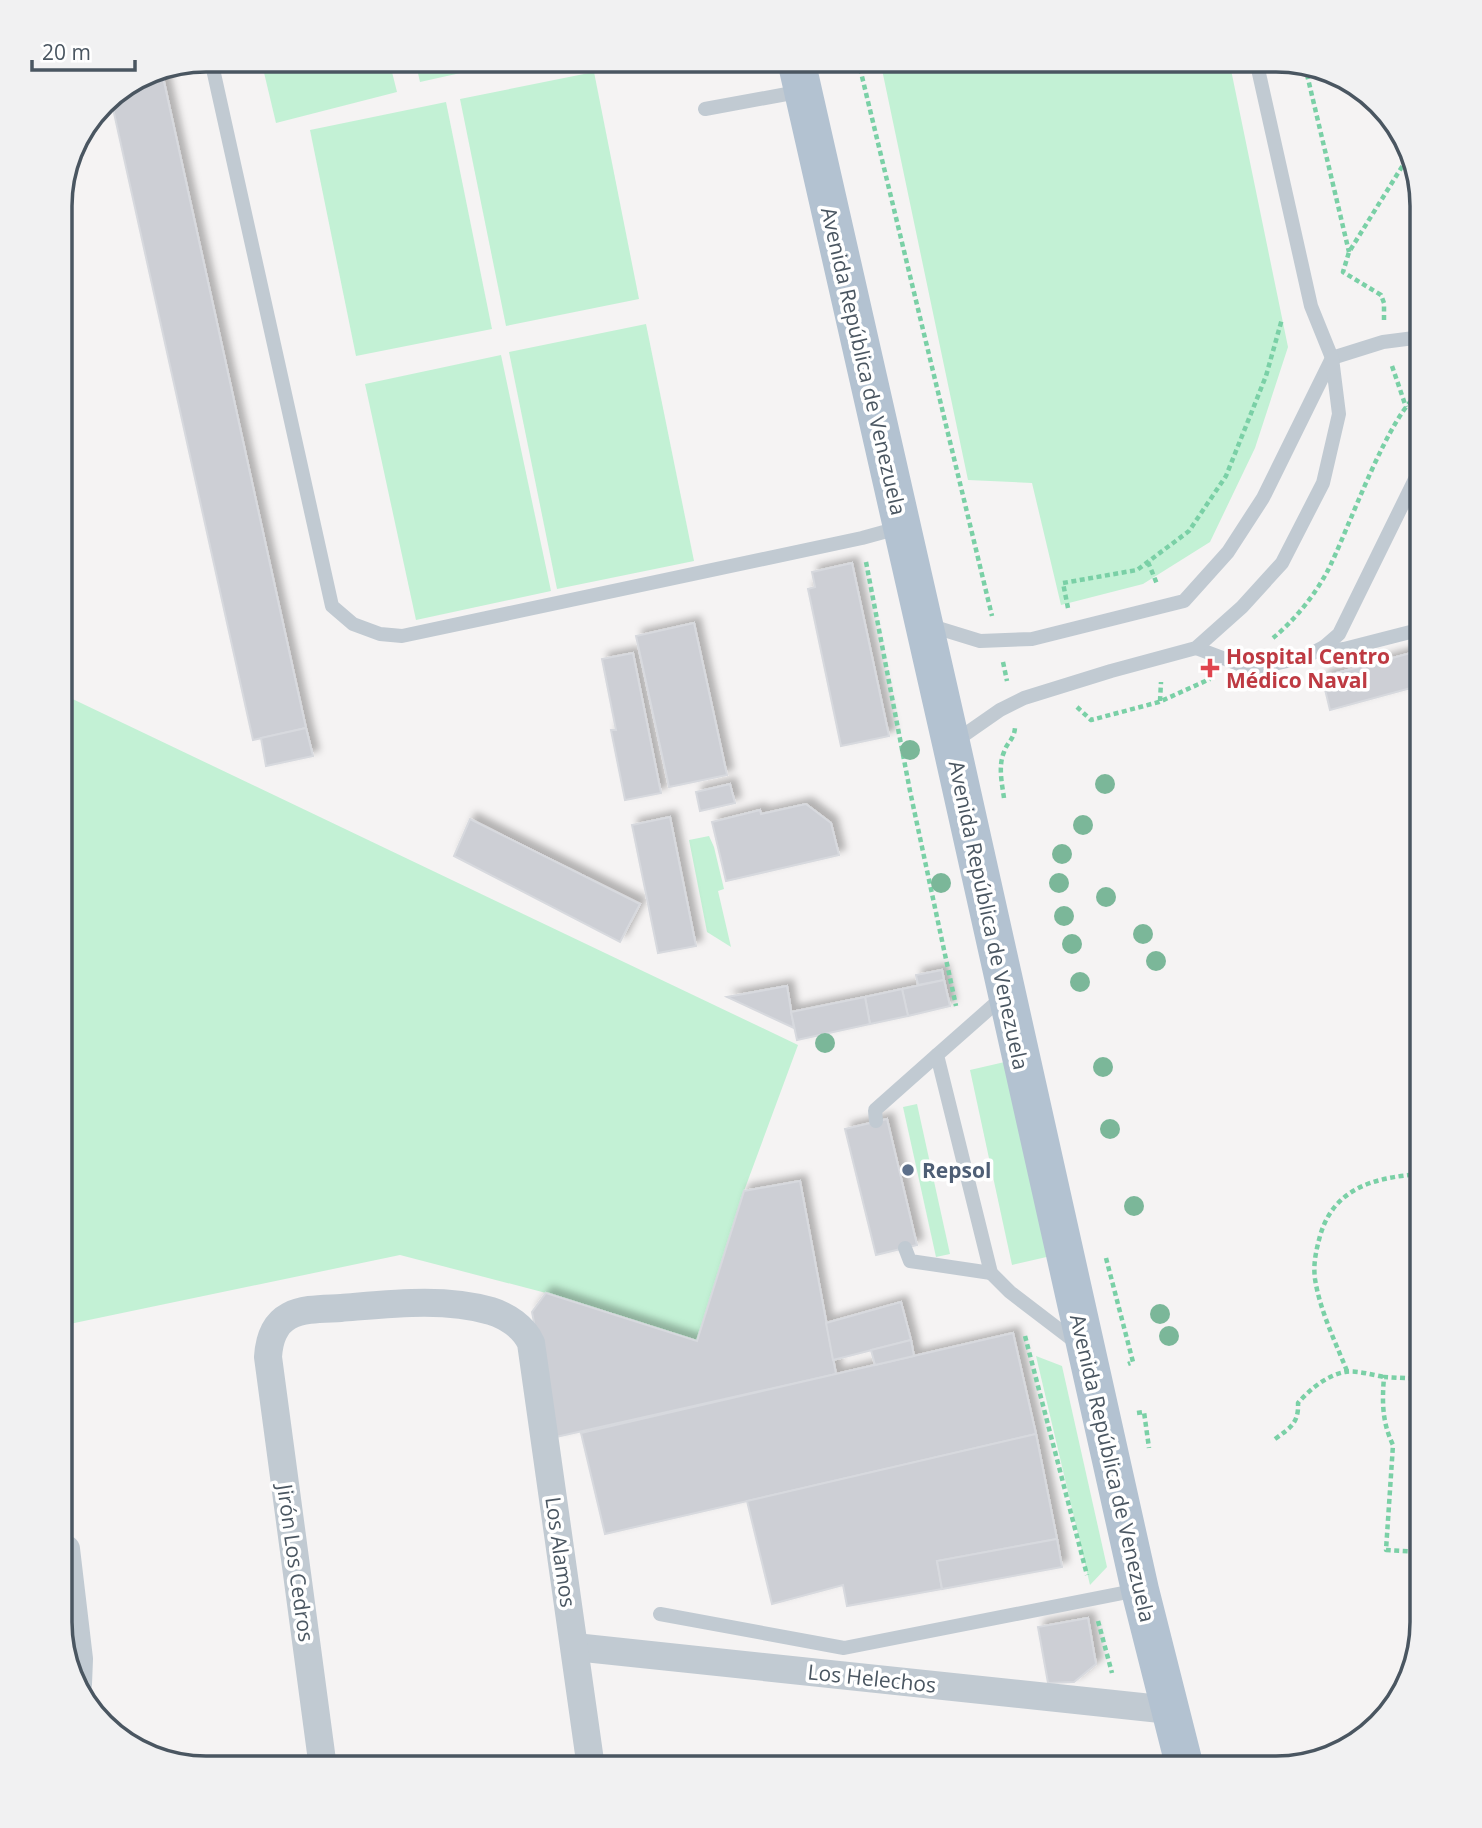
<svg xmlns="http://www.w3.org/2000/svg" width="1482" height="1828" font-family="'Open Sans',sans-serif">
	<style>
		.green { fill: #c3f1d5 }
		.building { fill: #cdcfd5; stroke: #d7d9de; stroke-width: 2; filter: url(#shadow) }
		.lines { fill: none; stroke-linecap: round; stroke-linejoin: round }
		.path { stroke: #7ad0a6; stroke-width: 4.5; stroke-dasharray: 5 3.5; stroke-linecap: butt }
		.service { stroke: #c1cad2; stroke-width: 14 }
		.minor { stroke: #c1cad2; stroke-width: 28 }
		.primary { stroke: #b3c2d1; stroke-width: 38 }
		.tree { fill: #7bb799 }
		.health-dot { fill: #e0444e; stroke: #fff; stroke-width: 2.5 }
		.service-dot { fill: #5c6f8a; stroke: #fff; stroke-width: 2.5 }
		.labels { text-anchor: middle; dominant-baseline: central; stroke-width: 7; stroke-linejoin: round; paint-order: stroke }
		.street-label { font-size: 21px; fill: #4a5661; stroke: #fff }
		.health-label { font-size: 21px; font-weight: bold; fill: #be3a42; stroke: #fff; text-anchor: start }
		.service-label { font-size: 21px; font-weight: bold; fill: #4e5e75; stroke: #fff; text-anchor: start }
		.rim { fill: none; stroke: #4a5661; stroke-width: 3.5 }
	</style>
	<defs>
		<filter id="shadow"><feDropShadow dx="6" dy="-6" stdDeviation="3.5" flood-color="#0004"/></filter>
	</defs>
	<rect width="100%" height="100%" fill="#f5f3f3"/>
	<g class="green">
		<polygon points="261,60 389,60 397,92 276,123"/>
		<polygon points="415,60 519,60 420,82"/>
		<polygon points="880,60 1229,60 1288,347 1255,448 1210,542 1143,584 1061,605 1032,483 968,480"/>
		<polygon points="594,72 639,299 506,326 460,99"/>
		<polygon points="446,102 492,329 356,356 310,130"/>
		<polygon points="646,324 694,561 557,589 509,352"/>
		<polygon points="501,355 551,591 416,620 365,384"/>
		<polygon points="60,693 798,1045 744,1191 697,1341 546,1293 400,1255 60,1326"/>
		<polygon points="709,836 714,847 724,889 718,891 731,947 707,932 689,840"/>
		<polygon points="1009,1061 1051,1256 1012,1265 970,1070"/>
		<polygon points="917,1104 950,1254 936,1257 903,1107"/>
		<polygon points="1036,1356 1062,1366 1107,1567 1090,1585"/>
	</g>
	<g class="building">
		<polygon points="161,68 306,728 253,740 110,95 150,70"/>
		<polygon points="852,563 889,736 841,746 808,589 815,587 812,572"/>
		<polygon points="694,623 727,775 669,787 636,636"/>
		<polygon points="1422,650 1422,685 1330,710 1322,677"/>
		<polygon points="633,653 661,793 625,800 611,730 616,730 602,659"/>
		<polygon points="306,728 313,756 266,766 261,738"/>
		<polygon points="730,784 735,803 700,811 696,792"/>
		<polygon points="806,804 831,823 839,855 726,881 712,822 760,810 761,814"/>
		<polygon points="670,817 696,946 658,953 632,825"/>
		<polygon points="470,819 640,904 620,942 454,856"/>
		<polygon points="942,970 944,980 918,985 916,975"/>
		<polygon points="944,980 950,1006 908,1016 902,989"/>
		<polygon points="787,986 794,1028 727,997"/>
		<polygon points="902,989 908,1016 870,1024 865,997"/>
		<polygon points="865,997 870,1024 797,1040 791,1012"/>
		<polygon points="887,1119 917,1245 876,1255 845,1129"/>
		<polygon points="800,1181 836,1374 556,1437 532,1312 546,1293 697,1341 744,1191"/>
		<polygon points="901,1302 911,1340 833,1360 826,1323"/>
		<polygon points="1013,1333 1036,1434 605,1534 581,1433"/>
		<polygon points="911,1340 914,1356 875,1365 871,1350"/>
		<polygon points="1036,1434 1057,1539 937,1561 942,1589 847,1606 843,1585 772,1604 747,1501"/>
		<polygon points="1057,1539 1062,1567 942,1589 937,1561"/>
		<polygon points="1088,1618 1096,1664 1074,1682 1048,1683 1038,1627"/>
	</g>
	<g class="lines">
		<g class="path">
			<polyline points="858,60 992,616"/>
			<polyline points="1305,66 1349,252"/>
			<polyline points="1384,320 1384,303 1381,295 1343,272 1349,252 1408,157"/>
			<polyline points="1392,366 1406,407"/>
			<polyline points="866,562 910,791 956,1006"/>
			<polyline points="1148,562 1157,584"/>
			<polyline points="1068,608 1063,583 1137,570 1189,531 1226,476 1266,376 1282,319"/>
			<path d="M 1273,638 C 1294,621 1314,596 1327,572 C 1345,539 1392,403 1422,393"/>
			<polyline points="1003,662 1007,681"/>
			<polyline points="1160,701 1161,682"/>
			<polyline points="1077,707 1091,720 1159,702 1210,679"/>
			<path d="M 1004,798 C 1002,784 998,766 1004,752 C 1007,742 1014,740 1015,728"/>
			<polyline points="1106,1258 1133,1362 1128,1364"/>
			<polyline points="1025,1336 1087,1575"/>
			<path d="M 1347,1371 C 1335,1341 1320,1311 1315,1279 C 1313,1264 1316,1251 1320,1236 C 1334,1187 1376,1177 1422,1174"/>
			<path d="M 1422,1379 L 1384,1377 C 1382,1402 1382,1422 1393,1445 L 1386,1550 L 1422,1552"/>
			<polyline points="1137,1413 1144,1412 1149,1448"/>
			<path d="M 1275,1439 C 1290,1428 1299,1423 1298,1403 C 1309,1390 1327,1375 1345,1372 C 1356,1370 1373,1375 1384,1377"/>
			<polyline points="1098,1621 1112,1673"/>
		</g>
		<g class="service">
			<polyline points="211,60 332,606 353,624 380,634 402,636 862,538 902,527"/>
			<polyline points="695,60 698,60"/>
			<polyline points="705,109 803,91"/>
			<polyline points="928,625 980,641 1032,639 1184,601 1228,552 1263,498 1332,358 1383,342 1422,337"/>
			<polyline points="1324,647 1336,650 1344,649 1422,629"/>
			<polyline points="1196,648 1252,669 1305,657 1324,647 1339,634 1422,465"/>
			<polyline points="954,742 1000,710 1024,698 1111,671 1196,648 1242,607 1282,563 1323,483 1339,414 1332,358 1311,306 1256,60"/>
			<polyline points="1005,995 937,1055 991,1273 1010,1292 1078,1344"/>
			<polyline points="876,1121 875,1110 937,1055"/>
			<polyline points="905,1248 910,1261 991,1273"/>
			<polyline points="660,1614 844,1648 1138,1590"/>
		</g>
		<g class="minor">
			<polyline points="66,1549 79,1659 78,1684"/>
			<polyline points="575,1647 1170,1710"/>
			<path d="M 323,1768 L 268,1357 C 269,1341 274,1324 289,1316 C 304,1308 325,1309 341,1308 C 389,1304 444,1297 491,1311 C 507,1316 524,1327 531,1343 L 591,1768"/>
		</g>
		<polyline class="primary" points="796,60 951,743 1140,1590 1185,1768"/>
	</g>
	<g class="tree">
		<circle cx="910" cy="750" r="10"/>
		<circle cx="1105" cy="784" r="10"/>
		<circle cx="1083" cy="825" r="10"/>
		<circle cx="1062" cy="854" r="10"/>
		<circle cx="941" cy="883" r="10"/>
		<circle cx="1059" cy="883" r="10"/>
		<circle cx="1106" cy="897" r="10"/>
		<circle cx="1064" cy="916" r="10"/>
		<circle cx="1143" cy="934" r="10"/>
		<circle cx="1072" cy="944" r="10"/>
		<circle cx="1156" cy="961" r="10"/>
		<circle cx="1080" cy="982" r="10"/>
		<circle cx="825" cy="1043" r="10"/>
		<circle cx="1103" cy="1067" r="10"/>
		<circle cx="1110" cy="1129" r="10"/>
		<circle cx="1134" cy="1206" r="10"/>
		<circle cx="1160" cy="1314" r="10"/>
		<circle cx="1169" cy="1336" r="10"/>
	</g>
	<path class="health-dot" d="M1206.5 657.5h7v7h7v7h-7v7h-7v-7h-7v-7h7z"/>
	<circle class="service-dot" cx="908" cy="1170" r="7"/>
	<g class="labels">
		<g class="street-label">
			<text transform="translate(864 361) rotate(77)">Avenida República de Venezuela</text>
			<text transform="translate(989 915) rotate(78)">Avenida República de Venezuela</text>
			<text transform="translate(1113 1468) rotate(77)">Avenida República de Venezuela</text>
			<text transform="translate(561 1552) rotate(82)">Los Alamos</text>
			<text transform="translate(296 1563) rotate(82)">Jirón Los Cedros</text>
			<text transform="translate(872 1678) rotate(6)">Los Helechos</text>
		</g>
		<g class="health-label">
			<text x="1226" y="656">Hospital Centro<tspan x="1226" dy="24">Médico Naval</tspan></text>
		</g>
		<g class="service-label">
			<text x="922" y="1170">Repsol</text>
		</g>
	</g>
	<path d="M0 0H1482V1828H0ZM206 72H1276A134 134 0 0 1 1410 206V1622A134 134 0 0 1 1276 1756H206A134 134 0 0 1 72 1622V206A134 134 0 0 1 206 72Z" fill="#f1f1f2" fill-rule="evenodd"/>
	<path class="rim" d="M206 72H1276A134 134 0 0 1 1410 206V1622A134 134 0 0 1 1276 1756H206A134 134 0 0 1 72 1622V206A134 134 0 0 1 206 72Z"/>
	<path d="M32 60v10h103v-10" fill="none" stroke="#4a5661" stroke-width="3.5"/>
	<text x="42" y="60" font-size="21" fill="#4a5661" stroke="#ffffff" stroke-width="5" paint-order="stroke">20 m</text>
</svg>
